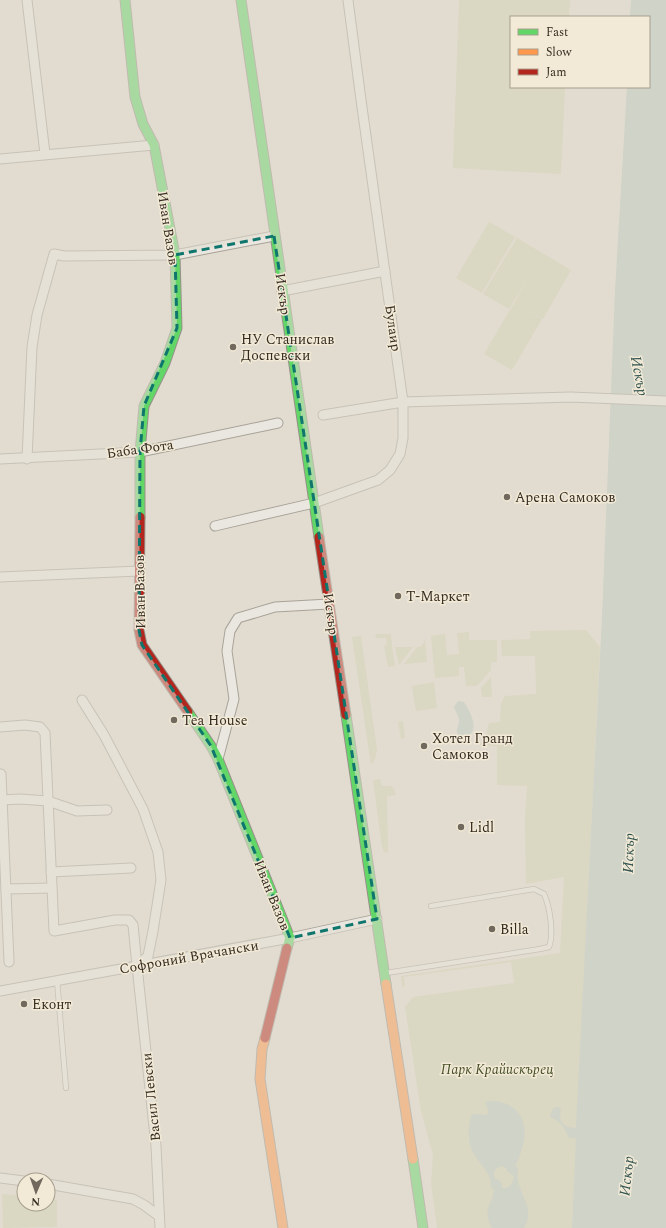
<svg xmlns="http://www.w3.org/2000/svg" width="666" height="1228" font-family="Spectral,serif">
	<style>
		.green { fill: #d1d0b3 }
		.water { fill: #b9c7bf; fill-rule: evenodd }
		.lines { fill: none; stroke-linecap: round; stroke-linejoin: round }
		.lane-casing { stroke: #a8a298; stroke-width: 6 }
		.street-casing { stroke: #a8a298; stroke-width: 11 }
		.fast-casing { stroke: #979188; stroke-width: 11 }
		.slow-casing { stroke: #979188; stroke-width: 11 }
		.jam-casing { stroke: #979188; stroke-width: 11 }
		.lane { stroke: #eae7e0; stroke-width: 4.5 }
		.street { stroke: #eae7e0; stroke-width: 9 }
		.fast { stroke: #63d668; stroke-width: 9 }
		.slow { stroke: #ff974d; stroke-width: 9 }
		.jam { stroke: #b3261e; stroke-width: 9 }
		.marked { fill: none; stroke: #0f766e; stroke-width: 3; stroke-dasharray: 8 5; stroke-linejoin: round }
		.poi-dot { fill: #72695e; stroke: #f2ead6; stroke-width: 1.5 }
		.labels { text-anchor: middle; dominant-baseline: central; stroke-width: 3; stroke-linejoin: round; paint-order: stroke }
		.street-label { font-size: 14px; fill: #362b21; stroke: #f2ead6 }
		.poi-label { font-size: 14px; fill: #362b21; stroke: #f2ead6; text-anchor: start }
		.park-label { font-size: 14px; font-style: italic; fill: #475029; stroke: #f2ead6 }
		.water-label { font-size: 15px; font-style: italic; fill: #325451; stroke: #f2ead6 }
	</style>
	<rect width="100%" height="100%" fill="#e2dcd0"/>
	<g class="green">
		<polygon points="459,0 570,0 569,17 511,17 511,87 565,87 561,174 453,168"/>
		<polygon points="489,222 515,237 482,293 456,278"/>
		<polygon points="517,238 571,270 543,319 514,303 529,276 509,309 483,294"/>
		<polygon points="514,303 542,319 512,370 484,354"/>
		<polygon points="586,630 600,647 572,1228 437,1228 431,1183 433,1155 421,1111 405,1007 413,997 514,983 511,962 404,977 405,986 402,987 401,976 560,953 564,877 526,884 525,818 527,786 497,785 497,746 479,745 485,739 489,723 500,722 501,703 505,696 536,694 535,656 502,656 501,640 530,639 530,631"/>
		<polygon points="469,632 469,640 497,640 497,662 491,662 491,670 477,686 466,686 464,667 459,667 459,676 435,678 431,636 445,634 447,655 459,654 457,633"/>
		<polygon points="375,634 391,634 392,648 395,666 388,667 384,646 387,645 386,638 376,638"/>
		<polygon points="361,636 377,750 375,759 371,765 352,637"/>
		<polygon points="425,640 427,662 404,664 417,647 421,647"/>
		<polygon points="395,647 413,647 399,665"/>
		<polygon points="491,677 492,697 482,697 481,688"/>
		<polygon points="434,682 437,708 416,711 412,686"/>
		<polygon points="403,721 405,738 401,739 398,722"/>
		<polygon points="380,779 382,786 391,786 394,789 396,795 387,796 388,853 384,852 382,847 373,780"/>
		<polygon points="2,1194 24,1196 24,1204 48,1204 48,1199 57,1200 57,1227 3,1228"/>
	</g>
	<g class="water">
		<path d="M 631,0 L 666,0 L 666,1228 L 572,1228 L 576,1138 L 569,1138 C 565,1128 561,1121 550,1117 L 552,1110 L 555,1107 L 561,1108 C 558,1121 562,1128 576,1128 L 602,617 L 615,291 L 627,87 L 649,87 L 649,17 L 630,17 Z"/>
		<path d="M 458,701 L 464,702 C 471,713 482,733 463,738 C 452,731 459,730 459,720 C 459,716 455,711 454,707 Z"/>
		<path d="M 492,1101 C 519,1102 530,1123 522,1148 C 520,1155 519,1160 515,1165 L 518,1169 C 513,1191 538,1206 524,1228 L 492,1228 C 488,1221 486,1213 489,1206 C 491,1201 493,1198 493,1193 L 495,1191 L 491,1187 C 491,1170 480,1166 473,1152 C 467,1140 468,1126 472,1114 L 486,1115 L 489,1112 L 486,1104 L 486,1102 ZM 502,1166 L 507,1169 L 507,1171 L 514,1176 C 513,1183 511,1189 502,1188 L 502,1184 L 498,1179 L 496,1180 C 491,1173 495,1168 502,1166 Z"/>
	</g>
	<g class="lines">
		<defs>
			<g id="lane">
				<path d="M 386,973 L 540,949 L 549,947 C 554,934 550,907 544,894 L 534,889 L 431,906"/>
				<polyline points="57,980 66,1088"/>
			</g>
			<g id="street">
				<polyline points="27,0 45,154"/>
				<polyline points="0,159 154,145"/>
				<polyline points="282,291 385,271"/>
				<polyline points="323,415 403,402 571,397 666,401"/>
				<polyline points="0,459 140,452 278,423"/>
				<polyline points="27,459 32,347 37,315 54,254 64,256 175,255 274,236"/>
				<polyline points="215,526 314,503 378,480 390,470 400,454 403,438 403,402 361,100 348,0"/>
				<polyline points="0,577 139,571"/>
				<polyline points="82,700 104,735 143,809 158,852 161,880 153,931 148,956 137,966"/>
				<polyline points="0,727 25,725 40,727 45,733 54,931 115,920 129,920 133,925 137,966 156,1146 160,1228"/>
				<polyline points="218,759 234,699 227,651 230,631 238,618 275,607 329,604"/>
				<polyline points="1,774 9,962"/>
				<polyline points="2,800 20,799 48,801 77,811 107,810"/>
				<polyline points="51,872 131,868"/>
				<polyline points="6,889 52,888"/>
				<polyline points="0,991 290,938 377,919"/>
				<polyline points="0,1178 24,1181"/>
				<polyline points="48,1184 133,1199 144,1205 159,1216"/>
			</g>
			<g id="fast">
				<polyline points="125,0 135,97 143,124 154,145 175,255 177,328 165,363 144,406 140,452 140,517"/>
				<polyline points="241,0 319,537"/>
				<polyline points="188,712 211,746 218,759 290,938 287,948"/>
				<polyline points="346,715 386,984"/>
				<polyline points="413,1159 423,1228"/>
			</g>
			<g id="slow">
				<polyline points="386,984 413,1159"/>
				<polyline points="265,1038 262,1049 260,1079 283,1228"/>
			</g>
			<g id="jam">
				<polyline points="140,517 139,630 142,645 188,712"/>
				<polyline points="319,537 346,715"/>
				<polyline points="265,1038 287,948"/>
			</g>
		</defs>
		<use href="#lane" class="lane-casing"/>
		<use href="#street" class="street-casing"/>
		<use href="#fast" class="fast-casing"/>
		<use href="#slow" class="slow-casing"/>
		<use href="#jam" class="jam-casing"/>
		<use href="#lane" class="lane"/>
		<use href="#street" class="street"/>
		<use href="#fast" class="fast"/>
		<use href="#slow" class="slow"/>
		<use href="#jam" class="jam"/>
	</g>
	<path d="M0 0H666V1228H0ZM 274,236 L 377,919 L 290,938 L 211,746 L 142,645 L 139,630 L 140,452 L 144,406 L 177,328 L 175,255 Z" fill="#e2dcd0" fill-opacity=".55" fill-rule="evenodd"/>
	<path class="marked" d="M 274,236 L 377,919 L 290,938 L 211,746 L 142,645 L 139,630 L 140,452 L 144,406 L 177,328 L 175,255 Z"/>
	<g class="poi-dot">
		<circle cx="233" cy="347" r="4"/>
		<circle cx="507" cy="497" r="4"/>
		<circle cx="398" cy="596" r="4"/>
		<circle cx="174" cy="720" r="4"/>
		<circle cx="424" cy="746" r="4"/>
		<circle cx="461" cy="827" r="4"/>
		<circle cx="492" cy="929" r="4"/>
		<circle cx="24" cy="1004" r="4"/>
	</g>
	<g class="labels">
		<g class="street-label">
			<text transform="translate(168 228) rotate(81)">Иван Вазов</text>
			<text transform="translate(283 294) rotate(82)">Искър</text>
			<text transform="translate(393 328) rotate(82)">Булаир</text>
			<text transform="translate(140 449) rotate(-8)">Баба Фота</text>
			<text transform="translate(140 592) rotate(-91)">Иван Вазов</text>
			<text transform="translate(331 614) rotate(82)">Искър</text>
			<text transform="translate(272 895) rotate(68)">Иван Вазов</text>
			<text transform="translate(189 957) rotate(-10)">Софроний Врачански</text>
			<text transform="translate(151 1097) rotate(-96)">Васил Левски</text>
		</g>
		<g class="poi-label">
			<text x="241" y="339">НУ Станислав<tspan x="241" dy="16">Доспевски</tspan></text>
			<text x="515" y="497">Арена Самоков</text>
			<text x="406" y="596">Т-Маркет</text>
			<text x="182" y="720">Tea House</text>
			<text x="432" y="738">Хотел Гранд<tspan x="432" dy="16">Самоков</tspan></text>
			<text x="469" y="827">Lidl</text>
			<text x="500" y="929">Billa</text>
			<text x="32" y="1004">Еконт</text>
		</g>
		<g class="park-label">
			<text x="497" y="1069">Парк Крайискърец</text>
		</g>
		<g class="water-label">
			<text transform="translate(639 376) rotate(79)">Искър</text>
			<text transform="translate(629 853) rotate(-88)">Искър</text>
			<text transform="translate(627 1176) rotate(-84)">Искър</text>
		</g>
	</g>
	<rect x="510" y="16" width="140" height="72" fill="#f2ead6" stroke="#a79e8e"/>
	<rect x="518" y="29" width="20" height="6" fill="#63d668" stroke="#a79e8e"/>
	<text x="546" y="36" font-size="12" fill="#362b21">Fast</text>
	<rect x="518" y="49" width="20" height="6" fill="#ff974d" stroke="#a79e8e"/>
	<text x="546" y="56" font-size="12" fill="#362b21">Slow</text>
	<rect x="518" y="69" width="20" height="6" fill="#b3261e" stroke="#a79e8e"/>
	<text x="546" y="76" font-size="12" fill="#362b21">Jam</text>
	<g transform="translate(36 1192) rotate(182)"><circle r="19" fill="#f2ead6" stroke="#a79e8e"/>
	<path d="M0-3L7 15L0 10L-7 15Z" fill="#72695e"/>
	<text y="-6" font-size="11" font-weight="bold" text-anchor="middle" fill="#362b21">N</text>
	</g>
</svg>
